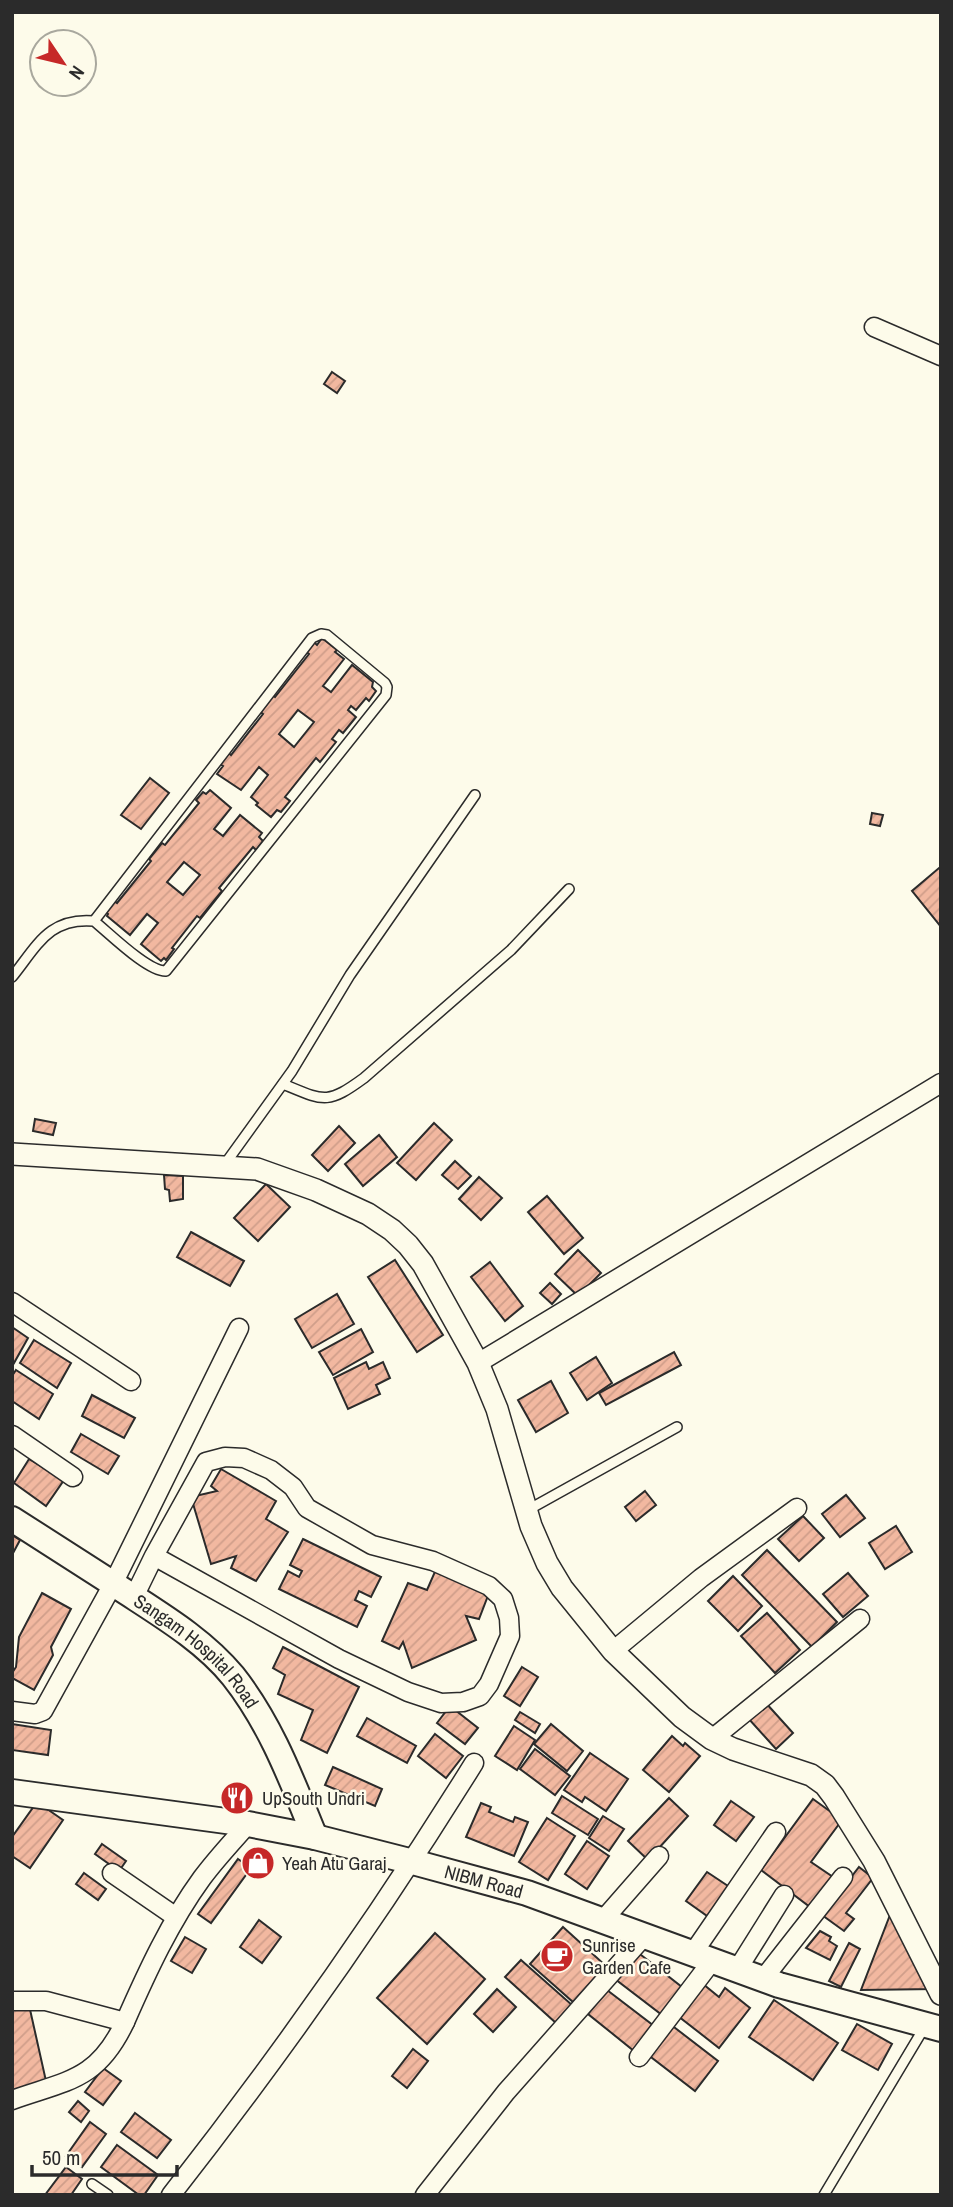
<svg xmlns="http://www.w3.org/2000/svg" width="953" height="2207" font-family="'Archivo Narrow',sans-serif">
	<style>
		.building { fill: url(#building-hatch); stroke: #2b2b2b; stroke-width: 2; fill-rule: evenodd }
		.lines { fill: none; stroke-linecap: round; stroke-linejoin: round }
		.service-casing { stroke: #2b2b2b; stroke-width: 12 }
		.minor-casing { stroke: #2b2b2b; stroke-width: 21 }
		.tertiary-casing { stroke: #2b2b2b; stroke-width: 24 }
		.secondary-casing { stroke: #2b2b2b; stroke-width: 28 }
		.service { stroke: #fdfbea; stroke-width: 9 }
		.minor { stroke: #fdfbea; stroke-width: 18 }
		.tertiary { stroke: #fdfbea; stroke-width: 21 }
		.secondary { stroke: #fdfbea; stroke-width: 24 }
		.labels { text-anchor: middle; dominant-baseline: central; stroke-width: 5; stroke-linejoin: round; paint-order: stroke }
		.street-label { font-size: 19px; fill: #2b2b2b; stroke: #fdfbea }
		.poi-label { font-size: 19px; fill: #2b2b2b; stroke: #fdfbea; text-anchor: start }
	</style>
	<defs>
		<pattern id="building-hatch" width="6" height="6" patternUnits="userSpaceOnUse" patternTransform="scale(1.75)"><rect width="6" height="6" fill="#f2b8a0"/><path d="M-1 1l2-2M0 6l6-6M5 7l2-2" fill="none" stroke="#d09e8a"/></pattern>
	</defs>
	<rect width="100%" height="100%" fill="#fdfbea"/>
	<g class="building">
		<polygon points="332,372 345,381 337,393 324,384"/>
		<path d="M 322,638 L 337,650 L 335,652 L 344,659 L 323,686 L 331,692 L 352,665 L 373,682 L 372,687 L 376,691 L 369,701 L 366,698 L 356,710 L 351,706 L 348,710 L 356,717 L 343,733 L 339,730 L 332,739 L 336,742 L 320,762 L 316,758 L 285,797 L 290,801 L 281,812 L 277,810 L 271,817 L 256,805 L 258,803 L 251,797 L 268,775 L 259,767 L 241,790 L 217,774 L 223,766 L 218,763 L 227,752 L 231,755 L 263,714 L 259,711 L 272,694 L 275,697 L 309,654 L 305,651 L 313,641 L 317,645 ZM 298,710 L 314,722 L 294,747 L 279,734 Z"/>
		<polygon points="150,778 169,793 141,829 121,815"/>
		<path d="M 210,790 L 231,808 L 214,829 L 223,836 L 240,815 L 262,833 L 259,837 L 263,841 L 256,850 L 253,847 L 219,888 L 222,891 L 200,918 L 197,916 L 172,948 L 174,949 L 166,960 L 164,958 L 161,961 L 141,944 L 158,923 L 147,914 L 130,935 L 107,916 L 108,914 L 105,911 L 113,900 L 117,903 L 151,861 L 149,859 L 162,843 L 165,845 L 199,803 L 196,800 L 203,792 L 206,794 ZM 184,862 L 200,875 L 183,895 L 167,882 Z"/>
		<polygon points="872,813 883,815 880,826 870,824"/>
		<polygon points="939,868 941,870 941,927 912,891"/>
		<polygon points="35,1119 56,1123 53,1135 33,1131"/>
		<polygon points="434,1123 452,1140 416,1180 397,1163"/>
		<polygon points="339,1126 355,1143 328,1171 312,1155"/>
		<polygon points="379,1135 397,1157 363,1186 345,1164"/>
		<polygon points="455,1161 471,1176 458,1189 442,1175"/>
		<polygon points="164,1175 183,1176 183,1199 170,1201 169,1190 165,1189"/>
		<polygon points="479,1177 502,1198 481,1220 459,1199"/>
		<polygon points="266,1184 290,1207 258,1241 234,1218"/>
		<polygon points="547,1196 583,1238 564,1254 528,1212"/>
		<polygon points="191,1232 244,1261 230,1286 177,1257"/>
		<polygon points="578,1250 601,1273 578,1296 555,1274"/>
		<polygon points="395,1260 443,1335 417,1352 368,1277"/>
		<polygon points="490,1262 523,1306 505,1321 471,1277"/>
		<polygon points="550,1283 561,1294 552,1304 540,1293"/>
		<polygon points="337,1294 354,1324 312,1348 295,1319"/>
		<polygon points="12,1327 28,1338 14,1363 12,1361"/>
		<polygon points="361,1329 373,1352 333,1375 319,1352"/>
		<polygon points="34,1340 71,1363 57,1388 20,1363"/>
		<polygon points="674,1352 681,1365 606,1405 599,1393"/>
		<polygon points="596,1357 612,1383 587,1400 570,1373"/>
		<polygon points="366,1362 369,1369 383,1362 390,1378 376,1385 380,1394 348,1409 334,1378"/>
		<polygon points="16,1370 53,1394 39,1419 12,1401 12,1376"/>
		<polygon points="551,1381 568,1413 536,1432 518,1400"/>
		<polygon points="92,1395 135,1418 124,1438 82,1416"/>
		<polygon points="81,1434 119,1456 108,1474 71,1452"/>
		<polygon points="29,1459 64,1480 46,1506 14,1483"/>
		<polygon points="221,1469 276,1501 266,1519 288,1532 256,1581 231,1568 236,1556 211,1564 191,1497 217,1491 211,1486"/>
		<polygon points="645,1491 656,1505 636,1521 625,1507"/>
		<polygon points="846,1495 865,1518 840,1537 822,1514"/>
		<polygon points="803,1516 824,1538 799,1561 778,1539"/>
		<polygon points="896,1526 912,1552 885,1569 869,1543"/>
		<polygon points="12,1535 20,1540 12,1555"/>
		<polygon points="303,1539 381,1577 371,1597 359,1591 355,1600 367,1606 357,1627 279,1589 288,1571 299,1577 302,1571 290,1565"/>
		<polygon points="767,1550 837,1622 812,1647 742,1575"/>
		<polygon points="437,1567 489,1593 479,1619 466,1616 476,1640 412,1668 403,1642 399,1649 382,1641 408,1583 427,1590"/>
		<polygon points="848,1573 868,1596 843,1617 823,1594"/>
		<polygon points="733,1576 762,1606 738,1631 708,1601"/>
		<polygon points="42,1593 71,1609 51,1647 53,1655 34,1690 12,1678 12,1673 16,1667 19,1637"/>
		<polygon points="767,1613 800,1650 775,1673 741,1636"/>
		<polygon points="283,1647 359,1687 327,1753 301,1740 313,1710 278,1694 285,1675 273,1668"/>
		<polygon points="522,1667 538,1677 520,1706 504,1696"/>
		<polygon points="765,1702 793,1733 776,1749 748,1718"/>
		<polygon points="450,1706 478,1728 465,1744 437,1723"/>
		<polygon points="520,1712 540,1724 535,1733 515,1720"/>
		<polygon points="367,1718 416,1746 407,1763 357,1736"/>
		<polygon points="12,1724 51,1730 48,1755 12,1750"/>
		<polygon points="551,1724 583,1751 567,1771 534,1744"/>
		<polygon points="514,1726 535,1740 517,1770 495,1756"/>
		<polygon points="435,1734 463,1756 446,1778 418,1756"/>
		<polygon points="672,1736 683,1746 685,1743 700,1756 669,1792 643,1770"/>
		<polygon points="535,1749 570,1776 555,1795 520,1769"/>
		<polygon points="590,1753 628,1779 606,1811 585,1797 582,1802 564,1790"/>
		<polygon points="333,1767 382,1789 375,1806 325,1785"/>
		<polygon points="562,1796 598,1819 588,1835 552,1813"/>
		<polygon points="669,1798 688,1816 648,1860 628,1841"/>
		<polygon points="813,1799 842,1820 811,1862 833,1877 810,1907 761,1870"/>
		<polygon points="731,1801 754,1817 736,1841 714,1825"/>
		<polygon points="37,1802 63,1820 30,1868 12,1856 12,1837"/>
		<polygon points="481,1803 491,1807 489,1812 513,1822 515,1817 528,1822 514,1856 466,1837"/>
		<polygon points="603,1816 624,1829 609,1851 589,1838"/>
		<polygon points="547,1818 575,1836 548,1880 519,1862"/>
		<polygon points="587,1841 609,1856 587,1889 565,1874"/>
		<polygon points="102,1844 126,1861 119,1871 95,1854"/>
		<polygon points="238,1859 251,1868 211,1923 198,1914"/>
		<polygon points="859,1867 873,1878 846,1913 854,1919 844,1931 822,1915"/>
		<polygon points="707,1872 731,1888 710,1918 686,1901"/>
		<polygon points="84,1873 106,1889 98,1900 76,1884"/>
		<polygon points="890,1915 934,1989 861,1990"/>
		<polygon points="259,1920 281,1937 262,1963 240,1947"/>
		<polygon points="563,1927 606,1966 573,2002 530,1964"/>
		<polygon points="820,1931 831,1937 829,1941 837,1946 830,1960 806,1948"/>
		<polygon points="435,1933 485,1979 427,2044 377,1998"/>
		<polygon points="185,1937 206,1949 192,1973 171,1961"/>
		<polygon points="849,1943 860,1949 841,1987 829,1981"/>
		<polygon points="636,1951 687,1991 666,2018 615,1979"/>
		<polygon points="521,1960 572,2005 556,2023 505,1977"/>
		<polygon points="703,1984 719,1997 725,1988 750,2008 719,2048 678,2016"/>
		<polygon points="497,1989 516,2007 493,2032 474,2014"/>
		<polygon points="607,1990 654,2026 634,2051 588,2014"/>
		<polygon points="774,2000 838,2043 813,2080 749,2037"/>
		<polygon points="29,2005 46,2081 12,2093 12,2009"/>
		<polygon points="670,2024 718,2061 695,2091 647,2054"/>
		<polygon points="857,2024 892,2044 878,2070 842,2050"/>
		<polygon points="413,2049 428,2061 407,2088 392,2076"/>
		<polygon points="103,2068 121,2081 103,2105 85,2092"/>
		<polygon points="78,2101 89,2111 81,2122 69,2112"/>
		<polygon points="135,2113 171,2140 157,2158 121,2132"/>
		<polygon points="90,2122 106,2134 82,2167 66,2156"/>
		<polygon points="117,2145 158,2175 144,2195 139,2195 101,2167"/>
		<polygon points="66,2167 82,2179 71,2195 45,2195"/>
	</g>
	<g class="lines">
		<defs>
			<g id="service">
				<path d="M 12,977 C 37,946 49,917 94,921 L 312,638 L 321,634 L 327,635 L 385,683 L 387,687 L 386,695 L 166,971 C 148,972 109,933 94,921"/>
				<path d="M 283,1084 C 324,1101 327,1105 364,1078 L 511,950 L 569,889"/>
				<polyline points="225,1164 292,1071 350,975 475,795"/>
				<polyline points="526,1511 677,1427"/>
				<polyline points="92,2184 108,2195"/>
				<polyline points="824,2195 924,2028"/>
			</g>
			<g id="minor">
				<polyline points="874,327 941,356"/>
				<polyline points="12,1302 131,1381"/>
				<polyline points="478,1363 941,1083"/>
				<polyline points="12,1435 73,1477"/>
				<polyline points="134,1597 154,1556 206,1462 225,1457 244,1458 271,1470 293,1487 307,1508 372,1545 433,1561 489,1586 503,1599 509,1618 510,1636 489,1684 480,1696 463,1702 441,1703 408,1692 339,1659 154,1556"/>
				<polyline points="613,1651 701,1578 797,1508"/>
				<polyline points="12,1711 35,1714 43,1711 113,1584 239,1328"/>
				<polyline points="712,1739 860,1619"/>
				<polyline points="112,1873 176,1917"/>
				<polyline points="603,1920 659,1856"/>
				<polyline points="693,1953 776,1832"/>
				<polyline points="737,1970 784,1895"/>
				<polyline points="763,1979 843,1877"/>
				<path d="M 12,2001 L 46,2001 L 125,2022 C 147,1972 170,1922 202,1878 C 216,1859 233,1841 248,1824"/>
				<polyline points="639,2057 712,1961"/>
				<path d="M 12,2100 C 68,2080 97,2081 125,2022"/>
				<path d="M 171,2195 C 279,2057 381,1913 474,1763"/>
				<polyline points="425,2195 506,2092 645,1935"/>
			</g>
			<polyline id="tertiary" points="12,1154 257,1169 316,1190 368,1214 392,1230 408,1245 423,1264 478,1363 497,1409 531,1526 547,1563 562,1588 613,1651 682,1717 712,1739 733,1749 811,1775 825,1785 834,1797 874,1861 941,1994"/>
			<g id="secondary">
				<path id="s1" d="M 12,1519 C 51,1544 90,1569 129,1594 C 166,1618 205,1642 233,1676 C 271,1724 292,1781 315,1837"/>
				<path id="s2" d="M 12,1792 L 248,1824 L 315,1837 L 413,1862 L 527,1893 L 779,1985 L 941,2029"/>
			</g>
		</defs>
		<use href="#service" class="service-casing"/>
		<use href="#minor" class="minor-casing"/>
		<use href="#tertiary" class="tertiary-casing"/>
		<use href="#secondary" class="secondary-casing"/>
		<use href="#service" class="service"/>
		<use href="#minor" class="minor"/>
		<use href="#tertiary" class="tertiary"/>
		<use href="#secondary" class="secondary"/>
	</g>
	<defs>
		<symbol id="restaurant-disc" viewBox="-11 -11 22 22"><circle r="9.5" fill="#c62828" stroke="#fdfbea"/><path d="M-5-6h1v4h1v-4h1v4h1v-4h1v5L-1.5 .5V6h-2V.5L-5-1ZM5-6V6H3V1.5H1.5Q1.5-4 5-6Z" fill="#fff"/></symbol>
		<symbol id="shop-disc" viewBox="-11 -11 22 22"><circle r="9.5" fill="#c62828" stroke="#fdfbea"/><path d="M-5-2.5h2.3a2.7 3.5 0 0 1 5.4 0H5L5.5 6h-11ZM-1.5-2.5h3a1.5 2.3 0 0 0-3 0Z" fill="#fff"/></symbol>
		<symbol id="cafe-disc" viewBox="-11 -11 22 22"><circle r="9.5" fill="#c62828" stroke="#fdfbea"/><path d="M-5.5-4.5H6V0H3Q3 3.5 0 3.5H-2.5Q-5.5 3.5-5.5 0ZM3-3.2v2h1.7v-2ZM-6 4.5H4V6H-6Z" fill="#fff"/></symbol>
	</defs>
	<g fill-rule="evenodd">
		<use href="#restaurant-disc" x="218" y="1779" width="38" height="38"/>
		<use href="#shop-disc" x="239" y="1844" width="38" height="38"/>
		<use href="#cafe-disc" x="538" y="1937" width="38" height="38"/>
	</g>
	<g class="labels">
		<g class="street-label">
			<text stroke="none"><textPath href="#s1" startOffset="228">Sangam Hospital Road</textPath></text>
			<text stroke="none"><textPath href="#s2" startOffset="481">NIBM Road</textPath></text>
		</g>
		<g class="poi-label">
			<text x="262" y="1798">UpSouth Undri</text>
			<text x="282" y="1863">Yeah Atu Garaj</text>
			<text x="582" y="1945">Sunrise<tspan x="582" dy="22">Garden Cafe</tspan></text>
		</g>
	</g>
	<rect width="953" height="2207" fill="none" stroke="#2b2b2b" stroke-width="28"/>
	<g transform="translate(63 63) rotate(125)"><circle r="33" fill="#fdfbea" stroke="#a9a89e" stroke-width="2"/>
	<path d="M0-5L12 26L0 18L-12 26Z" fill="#c62828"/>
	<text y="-10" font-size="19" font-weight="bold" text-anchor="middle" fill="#2b2b2b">N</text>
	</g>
	<path d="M32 2165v10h145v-10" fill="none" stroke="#2b2b2b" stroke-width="3.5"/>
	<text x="42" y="2165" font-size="21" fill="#2b2b2b" stroke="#fdfbea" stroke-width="5" paint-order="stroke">50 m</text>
</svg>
